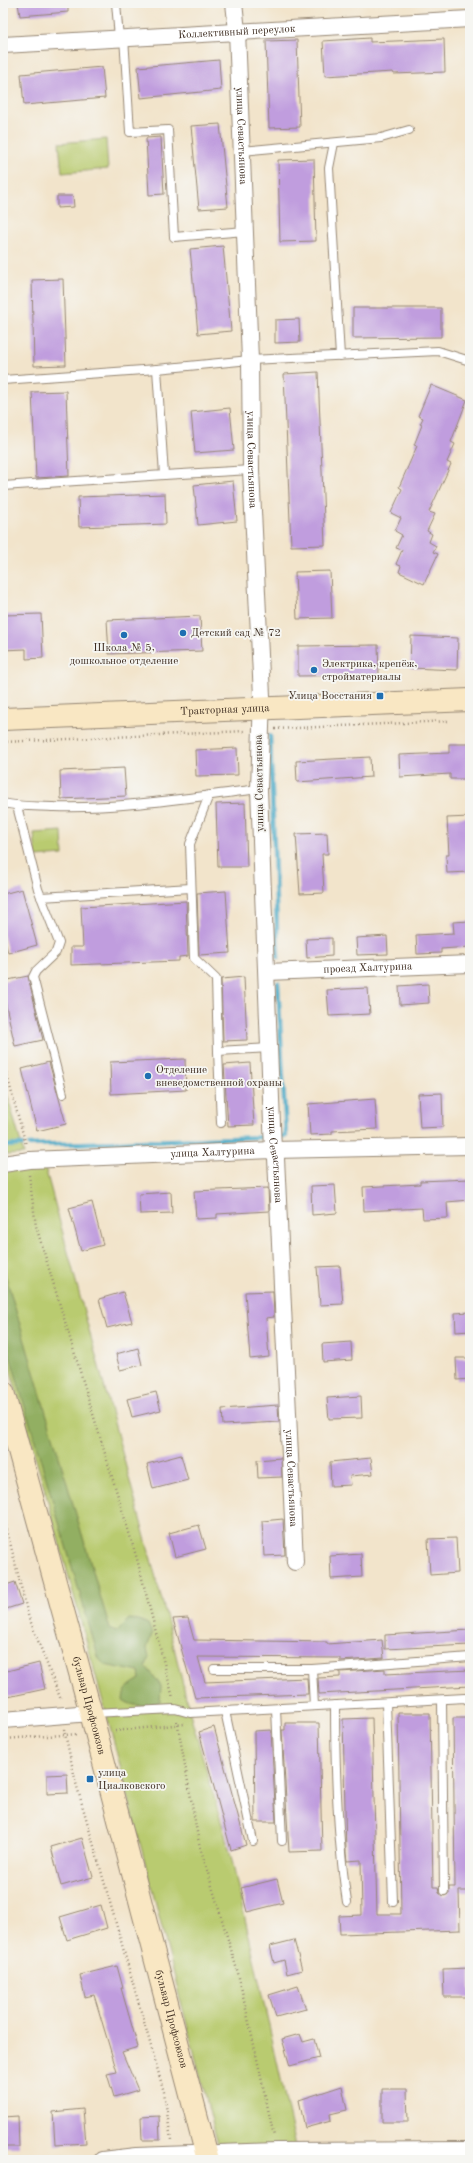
<svg xmlns="http://www.w3.org/2000/svg" width="473" height="2163" font-family="'Old Standard TT',serif">
	<style>
		.green { fill: #b9cb6f; stroke: #7a7a46 }
		.forest { fill: #92af62; stroke: #666c40 }
		.lines { fill: none; stroke-linecap: round; stroke-linejoin: round }
		.stream { stroke: #45a7c5; stroke-width: 4.5 }
		.building { fill: #c09dde }
		.service-casing { stroke: #968774; stroke-width: 10 }
		.minor-casing { stroke: #968774; stroke-width: 18 }
		.secondary-casing { stroke: #968774; stroke-width: 24 }
		.path { stroke: #968774; stroke-width: 2.5; stroke-dasharray: 1 3; stroke-linecap: butt }
		.service { stroke: #fff; stroke-width: 8 }
		.minor { stroke: #fff; stroke-width: 16 }
		.secondary { stroke: #f9e7c3; stroke-width: 22 }
		.poi-dot { fill: #1f6fb2; stroke: #f6f6f2; stroke-width: 1.5 }
		.labels { text-anchor: middle; dominant-baseline: central; stroke-width: 3.5; stroke-linejoin: round; paint-order: stroke }
		.street-label { font-size: 11px; fill: #3b2a1e; stroke: #f6f6f2 }
		.poi-label { font-size: 11px; fill: #3b2a1e; stroke: #f6f6f2; text-anchor: start }
	</style>
	<rect width="100%" height="100%" fill="#f6f6f2"/>
	<filter id="ink" filterUnits="userSpaceOnUse"><feTurbulence type="fractalNoise" baseFrequency=".025" numOctaves="2"/><feDisplacementMap in="SourceGraphic" scale="8" xChannelSelector="R" yChannelSelector="G"/><feConvolveMatrix kernelMatrix="1 2 1 2 8 2 1 2 1" color-interpolation-filters="sRGB"/></filter>
	<filter id="wash" filterUnits="userSpaceOnUse"><feTurbulence type="fractalNoise" baseFrequency=".012" numOctaves="4" result="noise"/><feDisplacementMap in="SourceGraphic" scale="16" xChannelSelector="R" yChannelSelector="G"/><feGaussianBlur stdDeviation="0.9" result="paint"/><feColorMatrix in="noise" values="0 0 0 0 0 0 0 0 0 0 0 0 0 0 0 0 0 1.4 0 .05"/><feComposite in="paint" operator="in"/></filter>
	<g filter="url(#wash)">
		<rect width="100%" height="100%" fill="#f2e4cb"/>
		<g class="green">
			<polygon points="106,139 108,169 62,173 59,143"/>
			<polygon points="62,831 63,855 36,857 34,833"/>
			<polygon points="3,1080 24,1154 3,1155"/>
			<polygon points="45,1167 166,1615 190,1713 231,1856 299,2160 222,2160 111,1731 46,1494 3,1344 3,1170"/>
		</g>
		<path class="forest" d="M 3,1267 L 110,1629 L 116,1632 L 129,1619 L 139,1620 L 148,1624 L 152,1634 L 147,1648 L 149,1657 L 146,1666 L 161,1686 L 160,1702 C 147,1706 134,1708 123,1700 C 124,1688 130,1685 140,1679 L 139,1672 L 105,1665 L 99,1659 L 3,1332 Z"/>
		<g class="lines">
			<g class="stream">
				<polyline points="270,736 278,957"/>
				<polyline points="278,983 286,1136 281,1136"/>
				<polyline points="29,1145 266,1137"/>
				<polyline points="3,1146 22,1145"/>
			</g>
		</g>
		<g id="blocks">
			<g class="building">
				<polygon points="18,3 68,3 68,12 20,16"/>
				<polygon points="370,38 370,42 444,39 445,72 394,74 393,72 325,76 323,41"/>
				<polygon points="297,40 300,127 269,128 266,41"/>
				<polygon points="219,60 221,90 141,98 138,67"/>
				<polygon points="102,67 105,98 24,105 21,74"/>
				<polygon points="220,124 228,207 199,209 191,126"/>
				<polygon points="161,137 164,194 149,195 146,138"/>
				<polygon points="314,159 316,241 280,242 278,160"/>
				<polygon points="57,196 73,196 74,207 57,208"/>
				<polygon points="223,246 231,331 198,334 190,249"/>
				<polygon points="63,279 66,365 34,366 32,280"/>
				<polygon points="353,308 441,308 441,337 353,338"/>
				<polygon points="299,319 300,342 275,343 275,320"/>
				<polygon points="318,372 325,545 291,546 284,374"/>
				<polygon points="431,385 467,400 451,442 455,444 447,462 451,464 429,512 435,514 427,531 432,534 429,542 436,546 433,552 438,554 424,584 399,572 401,566 396,564 402,550 396,548 402,535 395,531 401,518 391,513 402,489 399,487 417,446 414,445 422,425 420,424 423,418 418,416"/>
				<polygon points="66,391 69,476 36,478 32,392"/>
				<polygon points="230,408 234,450 195,453 191,412"/>
				<polygon points="233,481 237,521 198,525 194,485"/>
				<polygon points="165,494 166,524 79,527 78,497"/>
				<polygon points="330,571 332,618 297,619 295,572"/>
				<polygon points="41,614 43,658 26,659 26,649 3,650 3,615"/>
				<polygon points="200,616 202,651 109,654 107,620"/>
				<polygon points="411,636 458,638 457,670 410,668"/>
				<polygon points="378,645 379,675 298,676 298,646"/>
				<polygon points="449,744 470,744 470,779 450,779 450,774 400,777 399,755 449,753"/>
				<polygon points="237,748 238,775 196,776 195,750"/>
				<polygon points="370,757 371,777 297,782 296,761"/>
				<polygon points="124,768 126,796 61,799 60,771"/>
				<polygon points="245,803 247,867 218,867 216,804"/>
				<polygon points="470,817 470,872 447,873 446,855 449,855 447,818"/>
				<polygon points="327,833 328,854 322,854 324,893 300,894 296,834"/>
				<polygon points="22,889 37,945 8,953 3,934 3,894"/>
				<polygon points="226,891 230,953 199,955 197,893"/>
				<polygon points="186,901 188,956 179,957 179,961 71,965 71,947 83,947 81,907"/>
				<polygon points="470,921 470,947 441,949 441,953 417,954 416,935 454,933 453,922"/>
				<polygon points="387,936 388,954 357,955 356,938"/>
				<polygon points="332,938 332,956 307,958 306,939"/>
				<polygon points="28,976 43,1040 15,1046 3,992 3,981"/>
				<polygon points="244,977 247,1040 223,1041 221,979"/>
				<polygon points="428,984 429,1003 400,1005 399,986"/>
				<polygon points="368,988 370,1014 329,1016 327,990"/>
				<polygon points="185,1059 186,1090 111,1094 110,1062"/>
				<polygon points="49,1062 66,1124 37,1131 22,1069"/>
				<polygon points="250,1063 254,1125 228,1126 224,1065"/>
				<polygon points="442,1093 443,1127 420,1128 418,1094"/>
				<polygon points="375,1099 377,1129 332,1131 332,1134 310,1135 308,1104"/>
				<polygon points="470,1179 470,1200 447,1202 448,1218 423,1219 422,1208 364,1211 363,1187 420,1184 420,1181"/>
				<polygon points="335,1185 337,1213 312,1215 311,1186"/>
				<polygon points="268,1188 269,1211 217,1214 217,1218 196,1219 194,1191"/>
				<polygon points="171,1192 172,1213 140,1214 139,1194"/>
				<polygon points="92,1202 103,1245 81,1251 69,1208"/>
				<polygon points="340,1266 343,1304 320,1305 317,1267"/>
				<polygon points="273,1291 274,1317 266,1318 269,1357 250,1359 245,1292"/>
				<polygon points="123,1292 132,1322 107,1328 99,1299"/>
				<polygon points="470,1312 470,1331 456,1332 455,1313"/>
				<polygon points="351,1342 352,1360 323,1362 322,1344"/>
				<polygon points="138,1348 142,1365 120,1370 116,1354"/>
				<polygon points="456,1358 470,1358 470,1379 457,1380"/>
				<polygon points="156,1392 161,1410 132,1417 127,1399"/>
				<polygon points="361,1396 362,1418 329,1419 327,1398"/>
				<polygon points="278,1405 279,1422 223,1425 222,1409"/>
				<polygon points="181,1455 188,1480 153,1489 147,1464"/>
				<polygon points="281,1458 282,1477 258,1478 257,1460"/>
				<polygon points="371,1458 373,1474 350,1476 351,1485 331,1486 330,1462"/>
				<polygon points="283,1519 285,1555 264,1556 262,1521"/>
				<polygon points="199,1525 206,1549 175,1557 169,1533"/>
				<polygon points="456,1538 458,1573 430,1575 428,1539"/>
				<polygon points="361,1554 362,1577 331,1579 330,1556"/>
				<polygon points="15,1582 22,1604 3,1610 3,1586"/>
				<polygon points="188,1618 194,1640 327,1642 327,1644 382,1640 384,1658 340,1661 340,1658 198,1657 205,1682 307,1678 308,1694 195,1698 173,1619"/>
				<polygon points="470,1630 470,1645 385,1649 385,1635"/>
				<polygon points="39,1663 45,1689 8,1697 3,1672"/>
				<polygon points="385,1669 385,1674 470,1670 470,1686 319,1694 318,1678 340,1677 340,1672"/>
				<polygon points="398,1713 430,1713 433,1887 438,1887 439,1893 444,1896 449,1894 449,1887 455,1887 453,1718 470,1718 470,1891 459,1891 460,1930 340,1934 339,1916 362,1915 361,1860 347,1861 346,1853 343,1719 372,1718 377,1914 401,1914"/>
				<polygon points="285,1723 319,1723 322,1851 289,1852 282,1730 285,1730"/>
				<polygon points="214,1727 246,1845 231,1850 199,1732"/>
				<polygon points="271,1730 276,1822 255,1822 254,1731"/>
				<polygon points="67,1774 68,1793 47,1794 47,1775"/>
				<polygon points="82,1838 93,1877 61,1886 51,1847"/>
				<polygon points="277,1879 283,1903 247,1912 241,1888"/>
				<polygon points="101,1905 107,1928 67,1940 60,1917"/>
				<polygon points="294,1940 302,1970 287,1974 284,1960 274,1963 270,1946"/>
				<polygon points="117,1966 123,1988 121,1988 138,2047 122,2052 138,2090 114,2097 107,2074 117,2072 94,1995 85,1997 80,1975"/>
				<polygon points="470,1968 470,1997 444,1997 443,1969"/>
				<polygon points="298,1986 306,2009 276,2017 269,1995"/>
				<polygon points="300,2034 303,2042 314,2039 319,2058 290,2066 282,2039"/>
				<polygon points="342,2086 347,2110 330,2114 331,2121 305,2128 299,2100"/>
				<polygon points="382,2089 407,2089 408,2122 382,2122"/>
				<polygon points="83,2109 86,2143 55,2145 53,2112"/>
				<polygon points="18,2116 19,2147 3,2147 3,2117"/>
				<polygon points="159,2116 160,2140 142,2140 141,2117"/>
			</g>
		</g>
	</g>
	<g filter="url(#ink)">
		<use href="#blocks" fill-opacity="0" stroke="#968774" stroke-width="1"/>
		<g class="lines">
			<defs>
				<g id="service">
					<polyline points="116,3 119,38"/>
					<polyline points="124,37 130,132 168,130 174,237 245,231"/>
					<polyline points="334,143 329,168 340,356"/>
					<polyline points="242,151 381,138 409,130"/>
					<polyline points="3,380 157,369"/>
					<polyline points="164,475 251,470"/>
					<polyline points="3,486 164,475 157,369 250,360 438,351 470,361"/>
					<polyline points="209,795 190,844 194,958 216,979 218,1051 269,1048"/>
					<path d="M 3,803 C 20,807 37,806 55,807 C 123,809 191,797 259,789"/>
					<polyline points="17,806 38,889 59,943 56,952 36,971 33,977 63,1094"/>
					<polyline points="41,897 191,888"/>
					<polyline points="218,1051 221,1123"/>
					<polyline points="214,1669 312,1669 470,1657"/>
					<polyline points="312,1669 314,1706"/>
					<polyline points="442,1700 444,1891"/>
					<polyline points="386,1703 393,1902"/>
					<path d="M 335,1705 C 335,1771 337,1837 347,1902"/>
					<polyline points="276,1709 282,1841"/>
					<polyline points="225,1711 253,1841"/>
					<polyline points="92,1713 175,1709 190,1713 465,1698 470,1702"/>
				</g>
				<g id="minor">
					<path id="s1" d="M 234,3 L 237,31 L 250,360 L 251,470 L 262,696 L 259,789 L 273,1150 L 276,1158 L 295,1562"/>
					<path id="s2" d="M 3,45 L 470,19"/>
					<path id="s3" d="M 267,972 L 470,964"/>
					<path id="s4" d="M 3,1164 L 30,1160 L 273,1150 L 470,1146"/>
					<polyline points="3,1720 91,1713"/>
					<polyline points="102,2160 136,2156 277,2151 470,2150"/>
				</g>
				<g id="secondary">
					<path id="s5" d="M 3,719 L 470,700"/>
					<path id="s6" d="M 3,1392 L 91,1713 L 208,2160"/>
				</g>
			</defs>
			<use href="#service" class="service-casing"/>
			<use href="#minor" class="minor-casing"/>
			<use href="#secondary" class="secondary-casing"/>
			<g class="path">
				<polyline points="275,729 448,721"/>
				<polyline points="3,742 246,731"/>
				<polyline points="3,1061 26,1145"/>
				<polyline points="29,1175 36,1226 137,1559 173,1698"/>
				<polyline points="3,1514 28,1615 61,1700"/>
				<polyline points="177,1721 199,1843 238,1973 274,2136"/>
				<polyline points="64,1729 76,1783 164,2092 171,2140"/>
				<polyline points="115,1731 184,1724"/>
				<polyline points="3,1739 78,1734"/>
			</g>
			<use href="#service" class="service"/>
			<use href="#minor" class="minor"/>
			<use href="#secondary" class="secondary"/>
		</g>
	</g>
	<g class="poi-dot">
		<circle cx="183" cy="633" r="4"/>
		<circle cx="124" cy="635" r="4"/>
		<circle cx="314" cy="670" r="4"/>
		<rect x="376" y="692" width="8" height="8" rx="2"/>
		<circle cx="148" cy="1076" r="4"/>
		<rect x="86" y="1775" width="8" height="8" rx="2"/>
	</g>
	<g class="labels">
		<g class="street-label">
			<text stroke="none"><textPath href="#s2" startOffset="234">Коллективный переулок</textPath></text>
			<text stroke="none"><textPath href="#s1" startOffset="133">улица Севастьянова</textPath></text>
			<text stroke="none"><textPath href="#s1" startOffset="457">улица Севастьянова</textPath></text>
			<text stroke="none"><textPath href="#s5" startOffset="222">Тракторная улица</textPath></text>
			<text transform="translate(260 783) rotate(-91)">улица Севастьянова</text>
			<text stroke="none"><textPath href="#s3" startOffset="101">проезд Халтурина</textPath></text>
			<text stroke="none"><textPath href="#s4" startOffset="210">улица Халтурина</textPath></text>
			<text stroke="none"><textPath href="#s1" startOffset="1153">улица Севастьянова</textPath></text>
			<text stroke="none"><textPath href="#s1" startOffset="1477">улица Севастьянова</textPath></text>
			<text stroke="none"><textPath href="#s6" startOffset="325">бульвар Профсоюзов</textPath></text>
			<text stroke="none"><textPath href="#s6" startOffset="649">бульвар Профсоюзов</textPath></text>
		</g>
		<g class="poi-label">
			<text x="191" y="633">Детский сад № 72</text>
			<text x="124" y="648" text-anchor="middle">Школа № 5,<tspan x="124" dy="13">дошкольное отделение</tspan></text>
			<text x="322" y="664">Электрика, крепёж,<tspan x="322" dy="13">стройматериалы</tspan></text>
			<text x="372" y="696" text-anchor="end">Улица Восстания</text>
			<text x="156" y="1070">Отделение<tspan x="156" dy="13">вневедомственной охраны</tspan></text>
			<text x="98" y="1773">улица<tspan x="98" dy="13">Циалковского</tspan></text>
		</g>
	</g>
	<rect width="473" height="2163" fill="none" stroke="#f6f6f2" stroke-width="16"/>
</svg>
